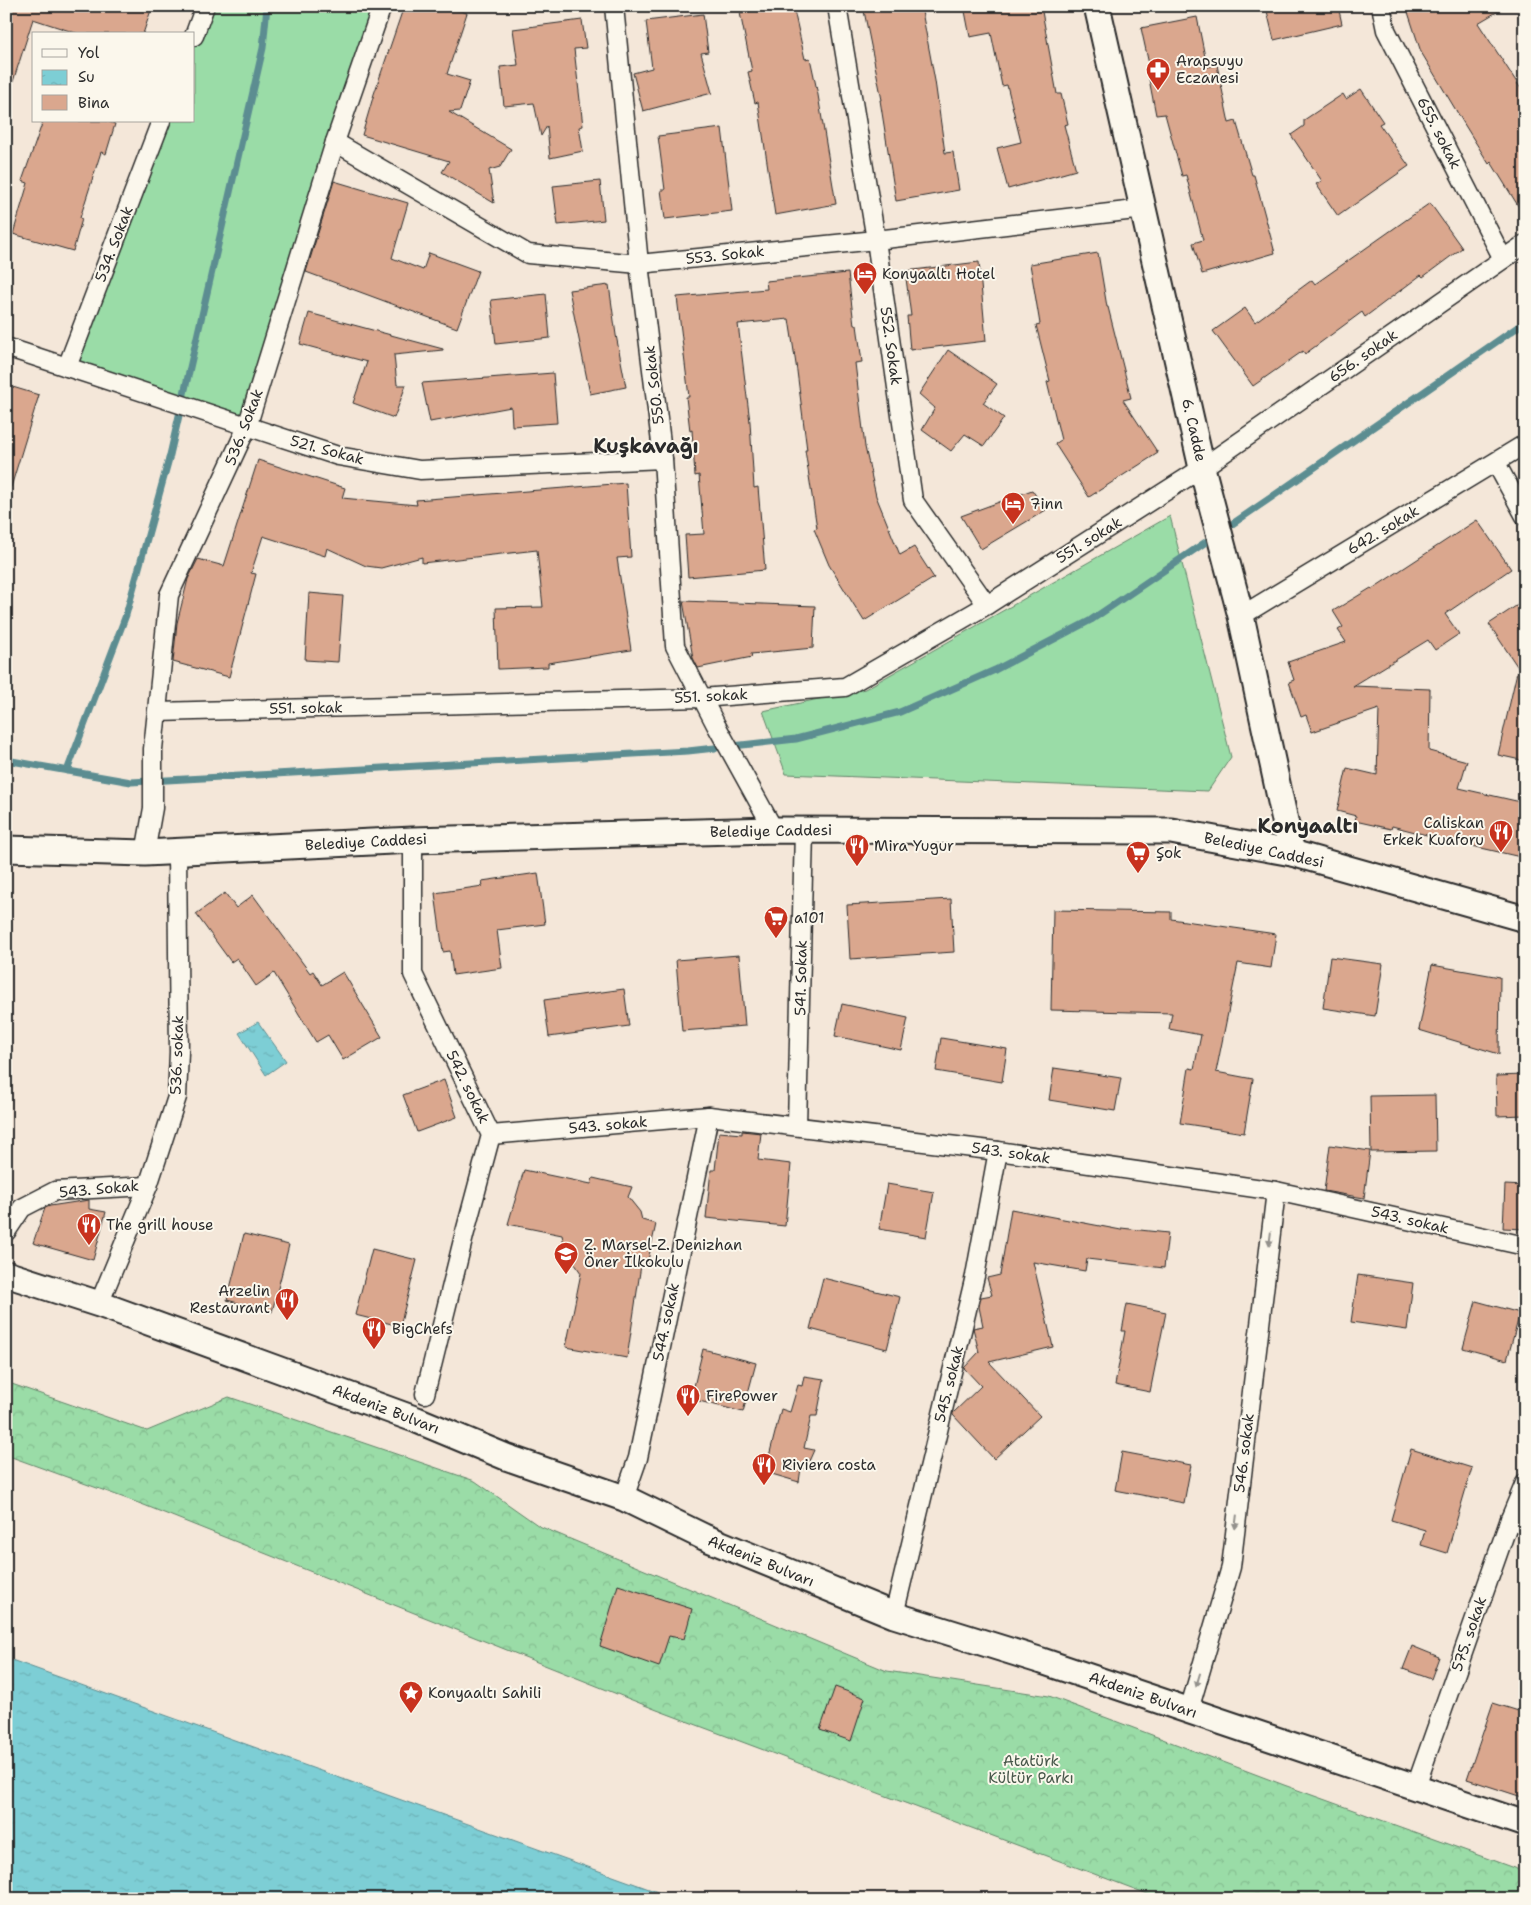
<svg xmlns="http://www.w3.org/2000/svg" width="1531" height="1905" font-family="'Shantell Sans',sans-serif">
	<style>
		.grass { fill: #9adca7; stroke: #628469 }
		.forest { fill: url(#forest-crowns); stroke: #628469 }
		.water { fill: url(#water-ripples); stroke: #5c8d91 }
		.lines { fill: none; stroke-linecap: round; stroke-linejoin: round }
		.stream { stroke: #5c8d91; stroke-width: 7 }
		.building { fill: #daa78e; stroke: #2b2b2b }
		.minor-casing { stroke: #2b2b2b; stroke-width: 21 }
		.secondary-casing { stroke: #2b2b2b; stroke-width: 29 }
		.minor { stroke: #fbf7ec; stroke-width: 18 }
		.secondary { stroke: #fbf7ec; stroke-width: 25 }
		.oneway { fill: #93918c }
		.labels { text-anchor: middle; dominant-baseline: central; stroke-width: 4; stroke-linejoin: round; paint-order: stroke }
		.poi-label { font-size: 15px; fill: #2b2b2b; stroke: #fbf7ec; text-anchor: start }
		.street-label { font-size: 15px; fill: #2b2b2b; stroke: #fbf7ec }
		.park-label { font-size: 15px; fill: #47574a; stroke: #fbf7ec }
		.district-label { font-size: 20px; font-weight: bold; fill: #2b2b2b; stroke: #fbf7ec }
	</style>
	<defs>
		<pattern id="forest-crowns" width="20" height="18" patternUnits="userSpaceOnUse" patternTransform="scale(1.25)"><rect width="20" height="18" fill="#9adca7"/><path d="M2 6a3 3 0 1 1 6 0M12 15a3 3 0 1 1 6 0" fill="none" stroke="#85bd90"/></pattern>
		<pattern id="water-ripples" width="26" height="14" patternUnits="userSpaceOnUse" patternTransform="scale(1.25)"><rect width="26" height="14" fill="#7dced5"/><path d="M2 4q2-2 4 0t4 0M15 11q2-2 4 0t4 0" fill="none" stroke="#6cb1b7"/></pattern>
	</defs>
	<rect width="100%" height="100%" fill="#f4e7d9"/>
	<filter id="ink" filterUnits="userSpaceOnUse"><feTurbulence type="fractalNoise" baseFrequency=".02" numOctaves="2"/><feDisplacementMap in="SourceGraphic" scale="10" xChannelSelector="R" yChannelSelector="G"/><feConvolveMatrix kernelMatrix="1 2 1 2 8 2 1 2 1" color-interpolation-filters="sRGB"/></filter>
	<g filter="url(#ink)">
		<g class="grass">
			<polygon points="205,6 382,6 247,427 67,367 161,121 194,121 194,36"/>
			<polygon points="1170,516 1231,757 1208,791 786,774 763,711 865,689"/>
		</g>
		<polygon class="forest" points="6,1382 147,1431 229,1397 475,1481 539,1526 887,1671 1049,1696 1284,1785 1525,1872 1525,1899 1161,1899 657,1710 144,1505 6,1455"/>
		<g class="water">
			<polygon points="258,1022 286,1061 266,1075 239,1033"/>
			<polygon points="6,1658 677,1899 6,1899"/>
		</g>
		<g class="lines">
			<g class="stream">
				<polyline points="6,760 131,782 688,751 796,739 900,712 995,670 1091,620 1266,501 1525,322"/>
				<polyline points="67,771 126,615 170,455 263,48 267,6"/>
			</g>
		</g>
		<g class="building">
			<polygon points="6,6 139,6 151,10 143,34 79,34 33,19 10,91 6,90"/>
			<polygon points="404,6 446,6 467,13 447,74 470,81 460,111 449,112 511,149 500,167 489,170 494,203 442,172 449,161 362,135 374,94"/>
			<polygon points="773,6 793,6 805,59 810,58 818,95 836,204 775,215 758,102 755,103 748,72 752,71 740,13"/>
			<polygon points="863,6 921,6 935,81 945,153 953,152 959,190 896,201 880,100 882,100"/>
			<polygon points="964,6 1041,6 1057,94 1061,94 1068,124 1064,125 1076,170 1008,189 997,148 1021,142 1007,85 1002,86 991,33 970,37"/>
			<polygon points="1287,6 1338,6 1342,24 1274,40 1267,11"/>
			<polygon points="1406,6 1507,6 1478,23 1525,95 1525,217 1491,162 1489,164 1466,127 1421,52"/>
			<polygon points="703,14 708,52 701,53 712,93 643,111 633,73 652,68 646,21"/>
			<polygon points="1197,17 1207,67 1217,65 1229,123 1236,121 1252,175 1254,175 1275,253 1202,274 1193,243 1203,240 1186,175 1182,176 1165,114 1156,115 1149,79 1152,78 1141,28"/>
			<polygon points="582,20 586,48 574,49 583,126 579,127 583,151 550,158 547,126 541,136 534,103 504,106 500,67 518,65 513,29"/>
			<polygon points="1361,89 1383,122 1379,124 1409,166 1338,216 1316,184 1322,181 1291,135 1304,126 1304,120 1343,94 1346,99"/>
			<polygon points="43,121 106,121 115,124 106,154 101,152 80,218 82,219 73,251 13,234 28,183 22,181"/>
			<polygon points="722,128 732,211 665,219 661,190 665,190 658,136"/>
			<polygon points="334,181 408,203 392,258 423,270 429,253 478,271 457,328 306,272"/>
			<polygon points="600,181 604,220 558,225 553,186"/>
			<polygon points="1430,203 1462,248 1423,277 1421,275 1365,317 1362,312 1305,354 1303,351 1253,386 1213,331 1245,308 1255,322 1312,280 1315,284"/>
			<polygon points="1098,253 1107,307 1108,307 1131,398 1123,400 1158,453 1089,497 1055,444 1061,440 1047,382 1050,381 1036,325 1040,324 1030,264"/>
			<polygon points="979,262 986,341 910,350 907,316 911,316 905,271"/>
			<polygon points="848,273 854,325 857,325 862,362 855,363 865,447 876,496 900,555 914,547 934,578 864,621 829,565 814,529 817,528 805,450 807,450 797,371 789,319 738,324 750,422 754,488 758,487 765,570 688,577 685,535 704,534 699,475 695,476 692,430 690,431 686,397 689,397 677,297 767,289 766,281"/>
			<polygon points="609,285 616,335 626,387 590,394 569,290"/>
			<polygon points="546,294 550,338 496,344 491,300"/>
			<polygon points="309,313 443,349 443,350 394,355 397,385 406,385 394,418 353,403 367,362 300,344"/>
			<polygon points="948,350 997,384 983,403 1004,418 984,446 965,434 951,451 922,430 935,408 919,394"/>
			<polygon points="553,373 557,423 512,426 511,407 430,422 422,383"/>
			<polygon points="6,385 39,395 11,487 6,487"/>
			<polygon points="258,460 345,488 342,498 417,505 416,500 626,483 631,557 617,558 631,650 548,663 548,667 498,669 496,608 543,607 537,550 422,563 422,557 381,568 366,566 327,548 325,556 263,536 251,573 256,574 229,677 173,662 177,623 188,579 198,559 224,566"/>
			<polygon points="1032,490 1046,510 981,549 961,516"/>
			<polygon points="1477,520 1511,569 1445,614 1459,634 1435,650 1428,640 1353,686 1430,689 1429,751 1467,761 1459,788 1525,803 1525,858 1446,840 1392,826 1391,829 1355,821 1356,816 1337,811 1347,768 1377,775 1379,709 1312,732 1306,715 1301,717 1289,682 1294,680 1288,662 1346,642 1338,630 1343,627 1333,611 1371,588 1372,589"/>
			<polygon points="309,593 343,596 338,662 305,660"/>
			<polygon points="1525,600 1525,761 1498,755 1517,672 1521,672 1489,624"/>
			<polygon points="683,601 815,606 813,648 751,654 752,657 698,668 693,658"/>
			<polygon points="538,873 545,924 497,930 502,968 453,975 450,951 443,952 435,893 483,886 482,881"/>
			<polygon points="225,893 236,908 253,895 310,973 313,971 322,985 343,972 382,1037 343,1060 328,1035 316,1042 274,973 256,986 237,958 231,962 196,914"/>
			<polygon points="951,899 954,952 850,959 847,905"/>
			<polygon points="1053,910 1171,912 1171,919 1276,934 1271,968 1238,963 1216,1072 1253,1079 1244,1133 1180,1123 1189,1068 1194,1069 1201,1035 1169,1029 1172,1013 1051,1010"/>
			<polygon points="739,955 745,1026 682,1031 676,960"/>
			<polygon points="1330,957 1383,964 1375,1016 1323,1008"/>
			<polygon points="1432,965 1500,977 1499,1054 1419,1030"/>
			<polygon points="624,989 629,1026 549,1037 544,1000"/>
			<polygon points="842,1004 908,1018 901,1050 835,1036"/>
			<polygon points="941,1038 1007,1049 1002,1082 936,1071"/>
			<polygon points="1054,1068 1121,1078 1115,1111 1049,1100"/>
			<polygon points="1525,1075 1525,1115 1497,1116 1496,1076"/>
			<polygon points="444,1080 457,1117 417,1132 403,1095"/>
			<polygon points="1435,1095 1436,1151 1371,1152 1370,1096"/>
			<polygon points="742,1131 761,1133 758,1160 791,1164 785,1226 706,1218 711,1170 715,1170 719,1132 742,1134"/>
			<polygon points="1330,1145 1370,1151 1364,1198 1324,1191"/>
			<polygon points="524,1170 591,1184 593,1178 632,1187 628,1197 640,1212 642,1220 656,1224 647,1265 641,1265 627,1358 566,1347 581,1273 565,1249 562,1235 508,1224"/>
			<polygon points="887,1184 934,1192 926,1237 879,1229"/>
			<polygon points="1505,1185 1525,1186 1525,1229 1503,1228"/>
			<polygon points="89,1200 89,1209 106,1212 93,1260 33,1243 45,1208 50,1206"/>
			<polygon points="1011,1209 1121,1230 1121,1228 1168,1233 1164,1268 1087,1259 1085,1271 1033,1262 1053,1347 989,1362 1040,1416 994,1459 953,1415 953,1413 981,1386 964,1368 979,1352 973,1328 983,1326 979,1307 981,1297 992,1295 987,1278 1000,1275"/>
			<polygon points="244,1234 289,1245 272,1312 227,1300"/>
			<polygon points="372,1249 417,1260 400,1326 355,1315"/>
			<polygon points="1358,1275 1413,1283 1407,1330 1351,1322"/>
			<polygon points="823,1278 900,1297 887,1349 810,1329"/>
			<polygon points="1476,1301 1520,1313 1507,1360 1463,1348"/>
			<polygon points="1127,1304 1166,1312 1150,1392 1115,1385 1125,1331 1122,1331"/>
			<polygon points="703,1349 756,1363 743,1412 691,1399"/>
			<polygon points="804,1376 824,1379 817,1416 811,1416 804,1448 814,1450 806,1468 801,1468 799,1482 765,1472 781,1409 790,1412 798,1385 802,1386"/>
			<polygon points="1411,1449 1472,1468 1447,1553 1421,1545 1425,1530 1391,1520"/>
			<polygon points="1122,1452 1191,1465 1184,1503 1115,1490"/>
			<polygon points="618,1585 692,1609 684,1639 669,1636 659,1667 600,1646"/>
			<polygon points="1412,1646 1439,1657 1431,1679 1403,1669"/>
			<polygon points="835,1687 865,1698 851,1741 820,1730"/>
			<polygon points="1493,1703 1525,1713 1525,1798 1467,1779"/>
		</g>
		<g class="lines">
			<defs>
				<g id="minor">
					<polyline points="614,6 639,264 663,459 675,646 716,725 774,830"/>
					<polyline points="837,6 876,240 913,500 987,605"/>
					<polyline points="1381,6 1386,30 1503,259"/>
					<polyline points="194,36 205,6"/>
					<polyline points="335,142 528,254 639,264 876,240 1144,209"/>
					<polyline points="6,347 338,456 420,470 663,459"/>
					<polyline points="67,367 161,121"/>
					<polyline points="1496,463 1525,516"/>
					<polyline points="1241,616 1525,444"/>
					<polyline points="157,712 701,698 845,687 987,605 1202,468 1525,244"/>
					<polyline points="413,840 413,974 491,1135 464,1236 425,1394"/>
					<polyline points="145,853 153,808 153,749 169,595 247,427 335,142 382,6"/>
					<polyline points="797,1126 804,830"/>
					<polyline points="491,1135 709,1116 998,1151 1276,1191 1525,1246"/>
					<polyline points="6,1232 22,1208 55,1191 148,1186"/>
					<polyline points="99,1304 148,1186 177,1097 179,1052 177,852"/>
					<polyline points="624,1498 638,1458 709,1116"/>
					<polyline points="1510,1519 1525,1525"/>
					<polyline points="894,1615 975,1276 998,1151"/>
					<polyline points="1189,1710 1231,1567 1276,1191"/>
					<polyline points="1416,1786 1510,1519 1525,1483"/>
				</g>
				<g id="secondary">
					<polyline points="1097,6 1202,468 1241,616 1292,853"/>
					<polyline points="6,849 145,853 413,840 774,830 1171,831 1292,853 1525,919"/>
					<polyline points="6,1274 99,1304 417,1420 506,1457 624,1498 704,1537 894,1615 1042,1661 1525,1824"/>
				</g>
			</defs>
			<use href="#minor" class="minor-casing"/>
			<use href="#secondary" class="secondary-casing"/>
			<use href="#minor" class="minor"/>
			<use href="#secondary" class="secondary"/>
		</g>
		<defs><path id="oneway-solid" d="M-6-.8H1V-3.2L6.5 0L1 3.2V.8H-6Z" transform="scale(1.25)"/></defs>
		<g class="oneway">
			<use href="#oneway-solid" transform="translate(1270 1239) rotate(97)"/>
			<use href="#oneway-solid" transform="translate(1236 1522) rotate(97)"/>
			<use href="#oneway-solid" transform="translate(1198 1680) rotate(107)"/>
		</g>
	</g>
	<defs>
		<symbol id="pharmacy-pin" viewBox="-11 -11 22 30"><path d="M0 17L-7.5 6A9.5 9.5 0 1 1 7.5 6Z" fill="#c8321e" stroke="#fbf7ec"/><path d="M-2-6h4v4h4v4h-4v4h-4v-4h-4v-4h4Z" fill="#fff"/></symbol>
		<symbol id="hotel-pin" viewBox="-11 -11 22 30"><path d="M0 17L-7.5 6A9.5 9.5 0 1 1 7.5 6Z" fill="#c8321e" stroke="#fbf7ec"/><path d="M-6-4.5h1.5V1H6V5H4.5V3h-9V5H-6ZM-4 0a1.8 1.8 0 1 1 3.6 0ZM.5 0V-2.5h3Q6-2.5 6 0Z" fill="#fff"/></symbol>
		<symbol id="restaurant-pin" viewBox="-11 -11 22 30"><path d="M0 17L-7.5 6A9.5 9.5 0 1 1 7.5 6Z" fill="#c8321e" stroke="#fbf7ec"/><path d="M-5-6h1v4h1v-4h1v4h1v-4h1v5L-1.5 .5V6h-2V.5L-5-1ZM5-6V6H3V1.5H1.5Q1.5-4 5-6Z" fill="#fff"/></symbol>
		<symbol id="supermarket-pin" viewBox="-11 -11 22 30"><path d="M0 17L-7.5 6A9.5 9.5 0 1 1 7.5 6Z" fill="#c8321e" stroke="#fbf7ec"/><path d="M-6-5.5h2.5l.6 2H6L4.5 2H-2.5L-4.4-4H-6ZM-1.5 3.2a1.3 1.3 0 1 0 .1 0ZM3 3.2a1.3 1.3 0 1 0 .1 0Z" fill="#fff"/></symbol>
		<symbol id="school-pin" viewBox="-11 -11 22 30"><path d="M0 17L-7.5 6A9.5 9.5 0 1 1 7.5 6Z" fill="#c8321e" stroke="#fbf7ec"/><path d="M0-5L7-2L0 1L-7-2ZM-4 1L0 2.5L4 1V4Q0 6-4 4Z" fill="#fff"/></symbol>
		<symbol id="sight-pin" viewBox="-11 -11 22 30"><path d="M0 17L-7.5 6A9.5 9.5 0 1 1 7.5 6Z" fill="#c8321e" stroke="#fbf7ec"/><path d="M0-6L1.8-2.2L6-1.7L2.9 1.2L3.7 5.4L0 3.3L-3.7 5.4L-2.9 1.2L-6-1.7L-1.8-2.2Z" fill="#fff"/></symbol>
	</defs>
	<g fill-rule="evenodd">
		<use href="#pharmacy-pin" x="1144" y="56" width="28" height="38"/>
		<use href="#hotel-pin" x="851" y="260" width="28" height="38"/>
		<use href="#hotel-pin" x="999" y="490" width="28" height="38"/>
		<use href="#restaurant-pin" x="1487" y="818" width="28" height="38"/>
		<use href="#restaurant-pin" x="843" y="832" width="28" height="38"/>
		<use href="#supermarket-pin" x="1124" y="839" width="28" height="38"/>
		<use href="#supermarket-pin" x="762" y="904" width="28" height="38"/>
		<use href="#restaurant-pin" x="75" y="1211" width="28" height="38"/>
		<use href="#school-pin" x="552" y="1240" width="28" height="38"/>
		<use href="#restaurant-pin" x="273" y="1286" width="28" height="38"/>
		<use href="#restaurant-pin" x="360" y="1315" width="28" height="38"/>
		<use href="#restaurant-pin" x="674" y="1382" width="28" height="38"/>
		<use href="#restaurant-pin" x="750" y="1451" width="28" height="38"/>
		<use href="#sight-pin" x="397" y="1679" width="28" height="38"/>
	</g>
	<g class="labels">
		<g class="poi-label">
			<text x="1176" y="61">Arapsuyu<tspan x="1176" dy="17">Eczanesi</tspan></text>
			<text x="882" y="274">Konyaaltı Hotel</text>
			<text x="1030" y="504">7inn</text>
			<text x="1484" y="823" text-anchor="end">Caliskan<tspan x="1484" dy="17">Erkek Kuaforu</tspan></text>
			<text x="874" y="846">Mira Yugur</text>
			<text x="1156" y="853">Şok</text>
			<text x="794" y="918">a101</text>
			<text x="106" y="1225">The grill house</text>
			<text x="584" y="1245">Z. Marsel-Z. Denizhan<tspan x="584" dy="17">Öner İlkokulu</tspan></text>
			<text x="270" y="1291" text-anchor="end">Arzelin<tspan x="270" dy="17">Restaurant</tspan></text>
			<text x="392" y="1329">BigChefs</text>
			<text x="706" y="1396">FirePower</text>
			<text x="782" y="1465">Riviera costa</text>
			<text x="428" y="1693">Konyaaltı Sahili</text>
		</g>
		<g class="street-label">
			<text transform="translate(1439 133) rotate(63)">655. sokak</text>
			<text transform="translate(114 244) rotate(-69)">534. Sokak</text>
			<text transform="translate(725 255) rotate(-6)">553. Sokak</text>
			<text transform="translate(891 346) rotate(82)">552. Sokak</text>
			<text transform="translate(1363 356) rotate(-35)">656. sokak</text>
			<text transform="translate(654 385) rotate(-97)">550. Sokak</text>
			<text transform="translate(244 427) rotate(-69)">536. Sokak</text>
			<text transform="translate(1194 430) rotate(77)">6. Cadde</text>
			<text transform="translate(327 450) rotate(15)">521. Sokak</text>
			<text transform="translate(1383 530) rotate(-31)">642. sokak</text>
			<text transform="translate(1089 540) rotate(-32)">551. sokak</text>
			<text transform="translate(711 696) rotate(-3)">551. sokak</text>
			<text transform="translate(306 708) rotate(-1)">551. sokak</text>
			<text transform="translate(771 831) rotate(-1)">Belediye Caddesi</text>
			<text transform="translate(366 842) rotate(-3)">Belediye Caddesi</text>
			<text transform="translate(1264 850) rotate(12)">Belediye Caddesi</text>
			<text transform="translate(801 978) rotate(-89)">541. Sokak</text>
			<text transform="translate(177 1055) rotate(-88)">536. sokak</text>
			<text transform="translate(468 1087) rotate(64)">542. sokak</text>
			<text transform="translate(608 1125) rotate(-5)">543. sokak</text>
			<text transform="translate(1011 1153) rotate(8)">543. sokak</text>
			<text transform="translate(99 1189) rotate(-5)">543. Sokak</text>
			<text transform="translate(1410 1220) rotate(13)">543. sokak</text>
			<text transform="translate(666 1322) rotate(-78)">544. sokak</text>
			<text transform="translate(949 1384) rotate(-76)">545. sokak</text>
			<text transform="translate(386 1409) rotate(21)">Akdeniz Bulvarı</text>
			<text transform="translate(1244 1453) rotate(-83)">546. sokak</text>
			<text transform="translate(761 1561) rotate(22)">Akdeniz Bulvarı</text>
			<text transform="translate(1469 1634) rotate(-71)">575. sokak</text>
			<text transform="translate(1143 1695) rotate(19)">Akdeniz Bulvarı</text>
		</g>
		<g class="park-label">
			<text x="1031" y="1761">Atatürk<tspan x="1031" dy="17">Kültür Parkı</tspan></text>
		</g>
		<g class="district-label">
			<text x="646" y="446">Kuşkavağı</text>
			<text x="1308" y="826">Konyaaltı</text>
		</g>
	</g>
	<rect width="1531" height="1905" fill="none" stroke="#fbf7ec" stroke-width="25"/>
	<rect x="12" y="12" width="1506" height="1880" fill="none" stroke="#2b2b2b" stroke-width="2" filter="url(#ink)"/>
	<rect x="32" y="32" width="162" height="90" fill="#fbf7ec" stroke="#a8a59f"/>
	<rect x="42" y="49" width="25" height="8" fill="#fbf7ec" stroke="#a8a59f"/>
	<text x="78" y="58" font-size="15" fill="#2b2b2b">Yol</text>
	<rect x="42" y="70" width="25" height="15" fill="url(#water-ripples)" stroke="#a8a59f"/>
	<text x="78" y="82" font-size="15" fill="#2b2b2b">Su</text>
	<rect x="42" y="95" width="25" height="15" fill="#daa78e" stroke="#a8a59f"/>
	<text x="78" y="108" font-size="15" fill="#2b2b2b">Bina</text>
</svg>
